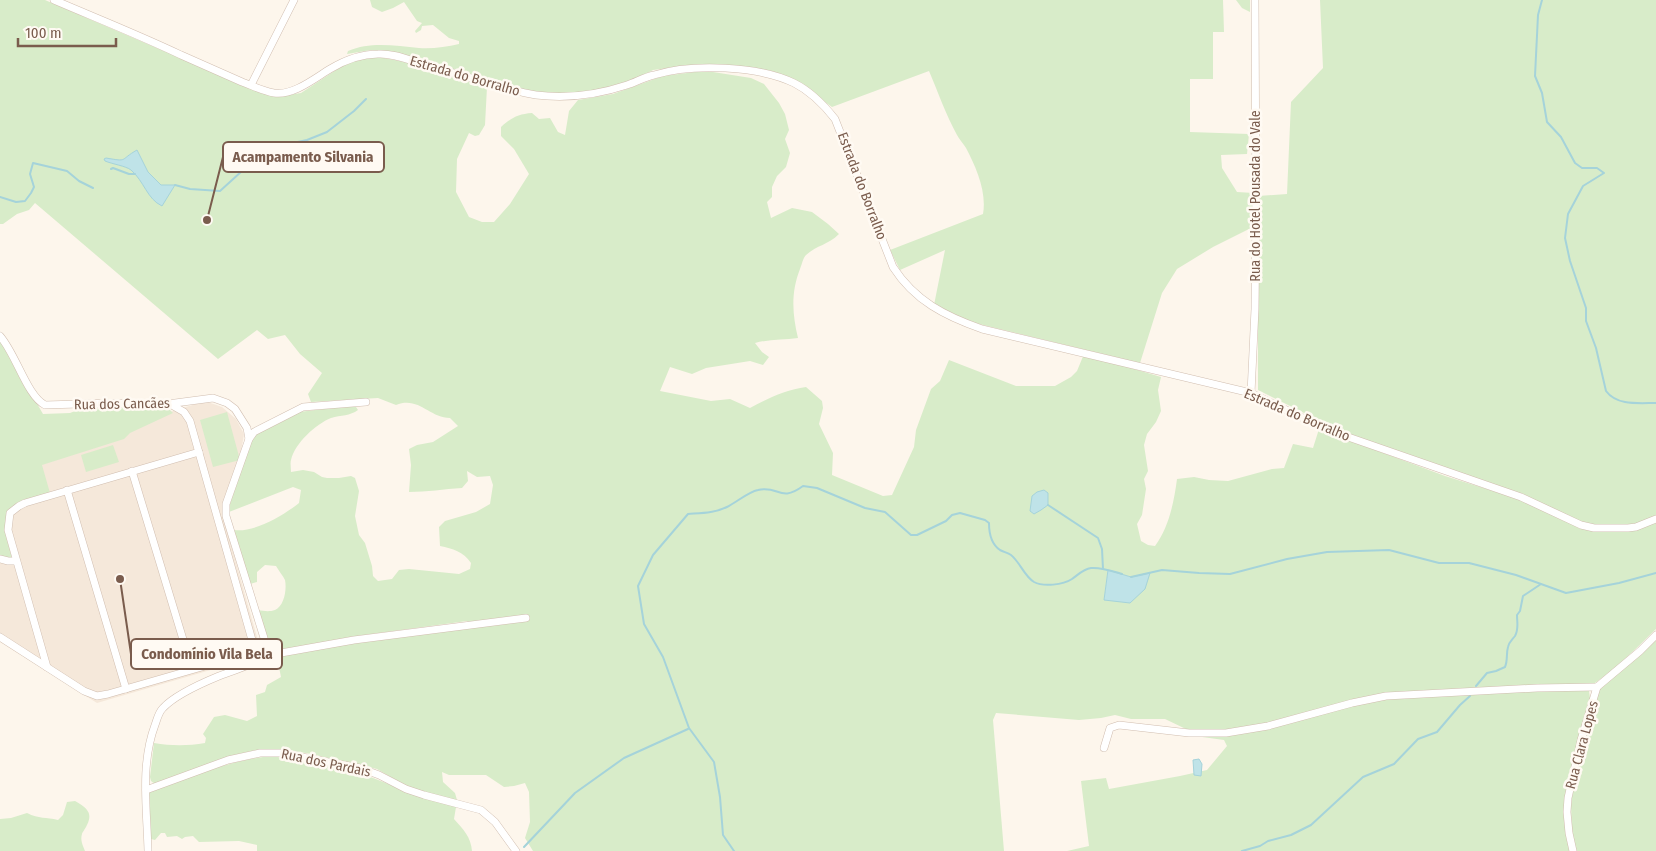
<svg xmlns="http://www.w3.org/2000/svg" width="1656" height="851" font-family="'Fira Sans Condensed',sans-serif">
	<style>
		.residential { fill: #f5e8da }
		.green { fill: #d8ecc9; fill-rule: evenodd }
		.water { fill: #bfe3e8; stroke: #a5d3da }
		.lines { fill: none; stroke-linecap: round; stroke-linejoin: round }
		.stream { stroke: #a5d3da; stroke-width: 2 }
		.street-casing { stroke: #d1beb0; stroke-width: 8 }
		.street { stroke: #fff; stroke-width: 7 }
		.labels { text-anchor: middle; dominant-baseline: central; stroke-width: 5; stroke-linejoin: round; paint-order: stroke }
		.street-label { font-size: 14px; fill: #7a5c4d; stroke: #fffaf3 }
		.leader { fill: none; stroke: #7a5c4d; stroke-width: 2 }
		.callout-dot { fill: #7a5c4d; stroke: #fffaf3; stroke-width: 2 }
		.callout { fill: #fffaf3; stroke: #7a5c4d; stroke-width: 2 }
		.callout-label { font-size: 15px; text-anchor: middle; font-weight: bold; fill: #7a5c4d }
	</style>
	<rect width="100%" height="100%" fill="#fdf6ec"/>
	<polygon class="residential" points="205,401 222,407 236,419 244,434 239,464 223,516 262,655 97,703 0,642 0,472 33,455"/>
	<g class="green">
		<path d="M 0,0 L 45,0 L 257,91 L 276,97 L 301,93 L 342,66 L 356,60 L 379,57 L 410,63 L 487,87 L 485,125 L 479,135 L 475,136 L 469,133 L 457,159 L 456,192 L 469,217 L 482,222 L 494,222 L 510,204 L 529,174 L 514,149 L 501,136 L 501,127 C 511,118 518,114 532,113 L 539,119 L 550,118 L 558,132 L 565,135 L 569,111 L 578,100 L 613,94 L 663,76 L 695,72 L 713,72 L 751,78 L 764,84 L 779,103 L 785,114 L 789,130 L 785,139 L 790,153 L 786,167 L 777,176 L 772,187 L 772,197 L 767,202 L 771,218 L 792,208 L 812,212 L 828,224 L 839,234 C 828,245 817,245 806,255 C 803,258 802,264 800,269 C 791,292 792,313 798,338 C 784,340 769,339 755,343 L 762,352 L 769,357 L 763,365 L 750,361 L 706,368 L 692,374 L 670,367 L 660,391 L 711,401 L 730,399 L 750,408 C 768,398 786,390 806,387 L 822,401 L 823,408 L 819,424 L 833,453 L 832,475 L 883,496 L 892,495 L 914,447 L 916,430 L 931,389 L 940,381 L 949,360 L 1016,386 L 1055,386 L 1071,377 L 1077,371 L 1084,354 L 1161,377 L 1158,390 L 1161,411 L 1156,422 L 1147,434 L 1144,445 L 1148,471 L 1144,479 L 1146,489 L 1142,515 L 1137,524 L 1141,541 L 1148,545 L 1155,546 C 1169,527 1174,502 1177,479 L 1194,477 L 1209,480 L 1228,481 L 1272,469 L 1284,468 L 1293,444 L 1313,448 L 1319,429 L 1445,476 L 1522,500 L 1591,531 L 1656,521 L 1656,629 C 1634,650 1612,674 1585,689 L 1589,691 L 1590,698 L 1565,798 C 1563,817 1565,833 1570,851 L 1067,851 L 1089,846 L 1081,781 L 1106,778 L 1109,789 L 1180,776 L 1207,770 L 1227,746 L 1224,740 L 1195,736 L 1188,730 L 1165,719 L 1131,719 L 1115,715 L 1101,718 L 1079,720 L 996,713 L 993,720 L 1004,851 L 533,851 L 525,838 L 530,822 L 529,792 L 525,783 L 514,786 L 504,787 L 486,775 L 449,775 L 442,772 L 443,782 L 455,793 L 457,800 L 409,788 L 377,769 L 306,753 L 272,749 L 256,750 L 230,756 L 155,784 L 151,781 L 150,777 L 154,743 C 171,746 188,746 205,743 L 206,738 L 203,734 L 214,717 L 225,715 L 247,721 L 257,716 L 256,695 L 265,692 L 267,685 L 281,677 L 277,657 L 296,652 L 381,639 L 472,627 L 467,621 L 350,637 L 270,652 L 269,644 L 258,610 C 264,611 269,612 275,610 C 284,606 287,590 285,580 C 283,576 279,571 276,566 L 265,565 L 257,572 L 257,582 L 250,584 L 234,530 C 254,533 284,515 299,503 L 301,490 L 293,487 L 229,512 L 229,507 L 252,438 L 256,434 L 299,412 L 348,406 L 356,407 L 358,410 C 350,416 341,415 331,418 C 316,424 295,443 291,460 C 290,463 291,468 291,472 L 303,470 L 314,472 L 322,477 L 327,478 L 339,478 L 351,476 L 355,478 L 359,491 L 355,516 L 359,535 L 365,543 L 372,566 L 373,576 L 378,581 L 392,579 L 399,570 L 409,569 L 459,574 L 470,569 L 471,563 C 463,551 453,549 440,546 L 439,527 L 445,521 L 476,512 L 490,504 L 493,485 L 490,476 L 477,477 L 467,471 L 468,481 L 462,488 C 444,489 427,492 409,492 L 411,465 L 409,449 L 417,445 L 433,442 L 458,426 L 450,418 C 429,418 419,396 396,405 L 378,398 L 311,402 L 308,394 L 322,373 L 300,354 L 285,335 L 268,339 L 257,330 L 218,359 L 35,203 L 29,210 L 17,214 L 3,224 L 0,224 ZM 1108,570 L 1131,577 L 1150,573 L 1104,600 Z"/>
		<path d="M 370,0 L 1223,0 L 1224,32 L 1213,32 L 1213,79 L 1190,79 L 1190,132 L 1249,134 L 1247,154 L 1221,155 L 1222,168 L 1237,192 L 1254,193 L 1253,227 L 1213,247 L 1177,269 L 1162,293 L 1140,363 L 975,323 L 954,316 L 934,305 L 945,250 L 900,270 L 890,250 L 983,214 C 987,192 976,167 966,148 C 963,143 959,139 957,135 C 946,115 938,92 929,71 L 832,107 L 791,78 L 772,71 L 708,64 L 698,66 L 668,68 L 653,70 L 634,80 L 597,91 L 557,95 L 528,91 L 384,51 L 371,50 L 347,54 L 348,51 C 371,41 396,46 419,48 C 432,49 446,47 459,44 L 459,41 L 449,38 L 433,25 L 422,26 L 421,30 L 416,33 L 415,31 L 422,23 L 417,21 L 404,2 L 393,8 L 382,12 L 372,7 Z"/>
		<polygon points="1236,0 1250,0 1250,12 1242,8"/>
		<polygon points="1320,0 1656,0 1656,518 1643,524 1590,526 1354,438 1258,390 1258,196 1287,194 1291,102 1323,68"/>
		<path d="M 0,340 L 43,414 L 70,413 L 83,408 L 129,407 L 163,408 L 169,409 L 173,413 L 130,433 L 124,439 L 42,465 L 50,493 L 9,510 C 1,525 8,542 12,558 L 0,556 Z"/>
		<polygon points="227,412 240,460 213,467 200,420"/>
		<polygon points="113,445 119,462 86,472 81,455"/>
		<polygon points="1656,639 1656,851 1576,851 1572,831 1571,806 1573,786 1598,691"/>
		<path d="M 272,756 L 355,771 L 422,797 L 456,807 L 454,819 C 463,829 471,837 472,851 L 257,851 L 257,845 L 239,841 L 199,842 L 193,836 L 185,837 L 182,839 L 177,836 L 167,837 L 165,833 L 161,833 L 155,840 L 151,839 L 149,792 C 190,777 229,760 272,756 Z"/>
		<path d="M 75,801 C 87,808 94,813 86,827 C 85,829 82,833 82,834 C 80,840 83,846 85,851 L 0,851 L 0,819 L 11,818 L 27,813 C 39,819 46,817 58,820 L 63,815 L 67,802 Z"/>
	</g>
	<g class="water">
		<path d="M 137,150 L 148,172 L 161,185 L 175,185 L 162,206 C 147,199 144,181 131,170 C 126,166 112,164 105,161 L 104,159 L 106,158 C 129,162 119,160 137,150 Z"/>
		<polygon points="1044,490 1048,493 1048,505 1041,510 1034,514 1030,511 1032,496 1037,492"/>
		<polygon points="1108,570 1131,577 1150,573 1145,589 1130,603 1104,600"/>
		<polygon points="1199,759 1202,764 1201,776 1194,775 1193,760"/>
	</g>
	<g class="lines">
		<g class="stream">
			<path d="M 1542,0 L 1538,15 L 1535,76 L 1542,93 L 1547,122 L 1561,137 L 1575,163 L 1582,168 L 1597,168 L 1604,173 L 1583,186 L 1568,214 L 1565,238 L 1570,261 L 1586,308 L 1586,321 L 1596,348 L 1606,391 C 1617,406 1639,403 1656,403"/>
			<polyline points="111,169 113,168 129,174 135,174"/>
			<polyline points="175,185 190,189 220,191 242,171 255,162 260,154 274,147 307,140 327,132 354,111 366,99"/>
			<polyline points="0,197 16,202 25,201 31,193 34,187 30,174 33,163 67,171 79,181 93,188"/>
			<polyline points="1048,505 1098,538 1102,549 1103,569"/>
			<polyline points="1131,577 1162,570 1199,573 1230,574 1287,559 1327,552 1389,550 1439,563 1469,563 1516,575 1566,593 1619,583 1656,573"/>
			<path d="M 1476,686 L 1487,673 L 1496,671 L 1505,667 C 1508,660 1506,654 1508,647 C 1509,642 1512,640 1515,636 C 1519,629 1517,623 1517,615 L 1520,611 L 1523,596 L 1541,584"/>
			<polyline points="524,847 575,793 624,758 688,729"/>
			<path d="M 734,851 L 723,835 L 720,797 L 714,762 L 689,728 L 663,657 L 644,624 L 638,586 L 653,555 L 688,514 C 701,513 715,513 727,507 C 737,502 748,492 758,490 C 779,485 780,503 803,486 L 817,488 L 865,508 L 885,512 L 911,535 L 917,535 L 946,521 L 952,515 L 960,513 L 985,520 L 989,523 C 989,534 991,544 1000,550 C 1004,552 1008,553 1011,555 C 1020,562 1024,576 1034,582 C 1043,587 1063,585 1072,579 C 1078,575 1083,569 1091,568 C 1101,567 1112,571 1122,574"/>
			<polyline points="1242,851 1260,846 1268,841 1291,835 1311,825 1363,777 1394,764 1418,739 1437,732 1460,705 1470,696"/>
		</g>
		<defs>
			<g id="street">
				<path d="M 54,0 C 96,18 139,35 181,55 C 201,64 222,73 242,82 C 253,86 263,91 274,93 C 293,96 315,78 330,69 C 345,60 361,54 378,54 C 393,53 409,60 423,64 C 446,71 469,77 491,84 C 506,88 521,93 536,95 C 568,99 597,95 627,85 C 636,82 645,77 654,75 C 693,63 759,66 794,83 C 810,91 824,105 835,119 L 893,267 C 915,301 945,316 982,329 L 1251,393 L 1328,430 L 1521,497 L 1581,525 L 1594,528 L 1628,528 L 1636,527 L 1656,519"/>
				<polyline points="251,85 294,0"/>
				<path d="M 0,336 C 16,354 27,396 45,405 L 112,403 L 160,405 L 213,398 L 227,403 L 235,409 L 247,428 L 249,439 L 226,504 L 226,516 L 264,638 L 266,652 C 258,664 232,671 219,676 C 202,683 175,695 163,708 C 158,713 157,720 155,725 C 140,765 147,809 148,851"/>
				<polyline points="1251,393 1255,309 1256,218 1255,0"/>
				<polyline points="249,439 254,432 303,407 366,402"/>
				<polyline points="132,471 192,669"/>
				<polyline points="67,490 126,689"/>
				<polyline points="0,559 8,561 16,561"/>
				<polyline points="0,637 84,691 97,696 108,694 247,654 253,651 252,640 190,421 184,412 170,404"/>
				<polyline points="264,656 354,640 526,618"/>
				<polyline points="47,667 8,530 10,513 19,506 25,503 199,452"/>
				<polyline points="1104,748 1110,728 1119,725 1189,733 1226,733 1268,726 1352,703 1386,696 1537,688 1597,687"/>
				<polyline points="146,790 228,760 260,753 281,753 360,768 379,775 406,789 424,795 481,810 495,822 516,851"/>
				<polyline points="1573,851 1569,833 1567,812 1568,798 1581,740 1597,687 1640,651 1656,635"/>
			</g>
		</defs>
		<use href="#street" class="street-casing"/>
		<use href="#street" class="street"/>
	</g>
	<g class="labels">
		<g class="street-label">
			<text transform="translate(465 76) rotate(16)">Estrada do Borralho</text>
			<text transform="translate(862 186) rotate(69)">Estrada do Borralho</text>
			<text transform="translate(1255 196) rotate(-90)">Rua do Hotel Pousada do Vale</text>
			<text transform="translate(122 404) rotate(-1)">Rua dos Cancães</text>
			<text transform="translate(1297 415) rotate(23)">Estrada do Borralho</text>
			<text transform="translate(1582 745) rotate(-75)">Rua Clara Lopes</text>
			<text transform="translate(326 763) rotate(12)">Rua dos Pardais</text>
		</g>
	</g>
	<path class="leader" d="M207 220L223 157M120 579L131 654"/>
	<g class="callout-dot">
		<circle cx="207" cy="220" r="5"/>
		<circle cx="120" cy="579" r="5"/>
	</g>
	<g class="callout">
		<rect x="223" y="142" width="161" height="30" rx="5"/>
		<rect x="131" y="639" width="151" height="30" rx="5"/>
	</g>
	<g class="callout-label">
		<text x="303" y="162">Acampamento Silvania</text>
		<text x="207" y="659">Condomínio Vila Bela</text>
	</g>
	<path d="M18 38v8h98v-8" fill="none" stroke="#7a5c4d" stroke-width="2.5"/>
	<text x="25" y="38" font-size="15" fill="#7a5c4d" stroke="#fffaf3" stroke-width="4" paint-order="stroke">100 m</text>
</svg>
